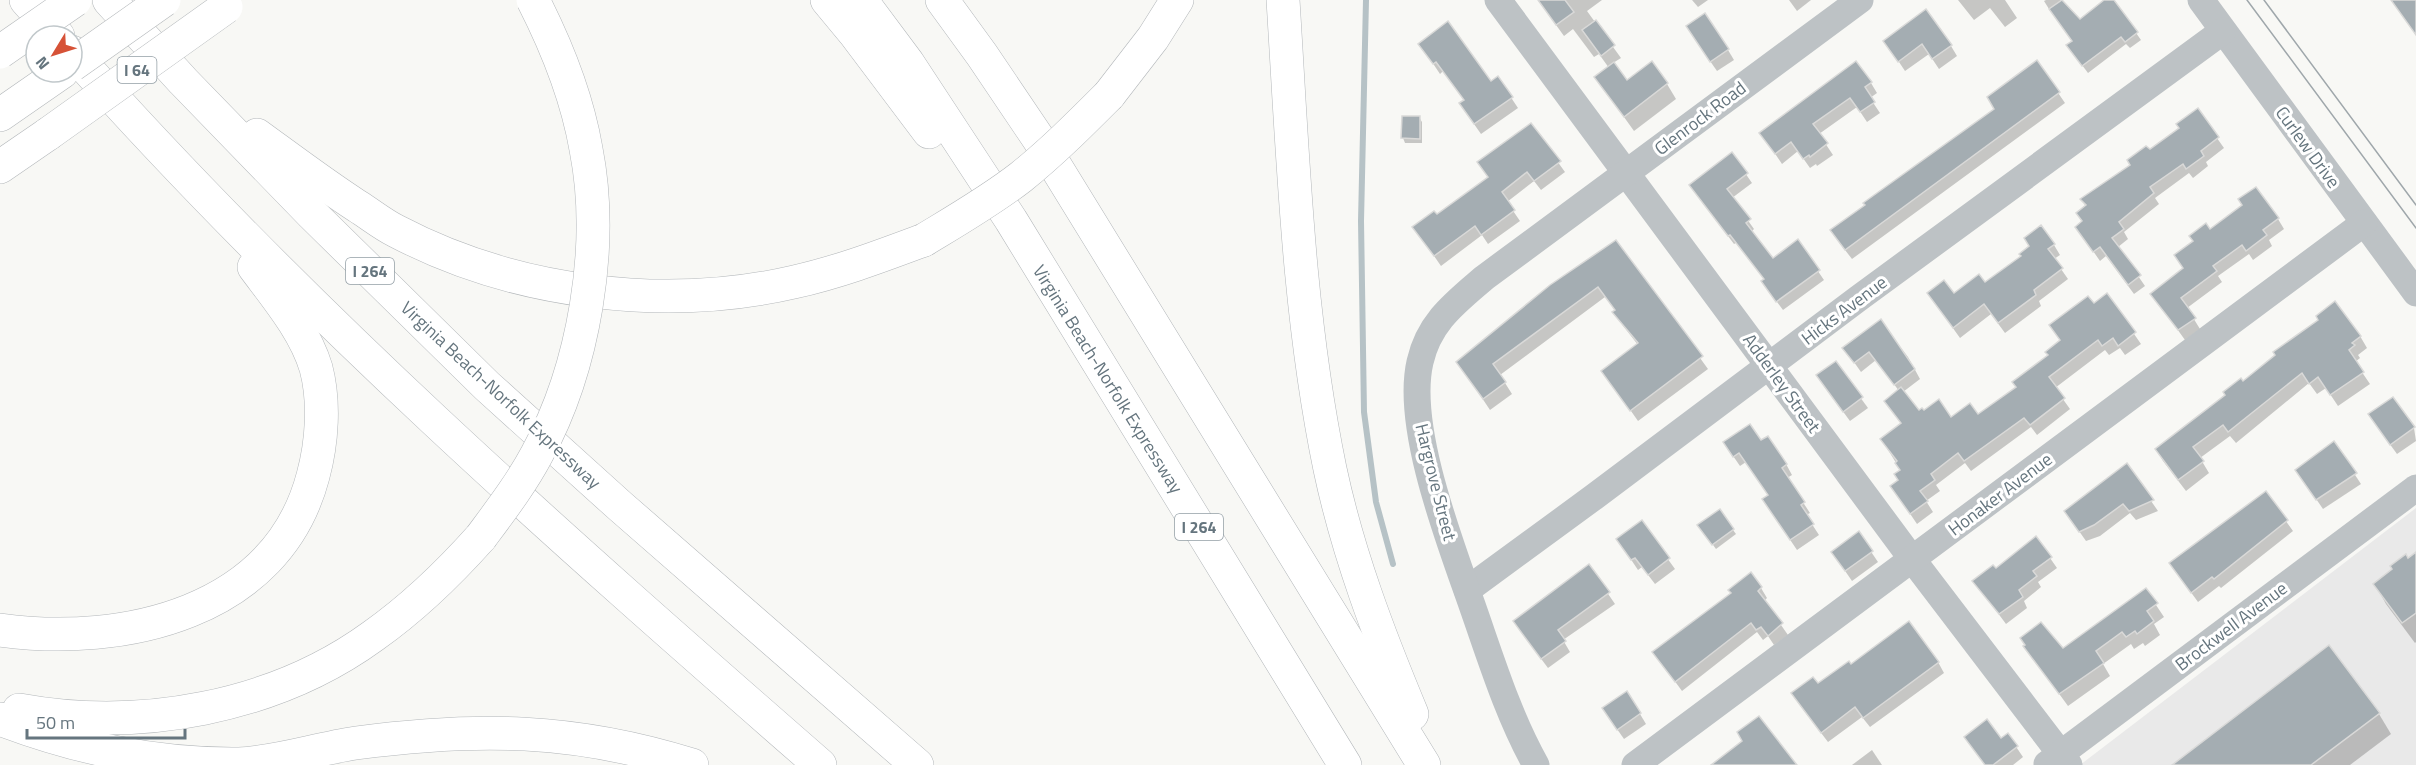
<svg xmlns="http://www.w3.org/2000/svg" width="2416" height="765" font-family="'Titillium Web',sans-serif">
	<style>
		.built { fill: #e9e9e9 }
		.shadow { fill: #0003 }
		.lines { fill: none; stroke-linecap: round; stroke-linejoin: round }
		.stream { stroke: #b6c2c6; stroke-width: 6 }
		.building { fill: #a4adb2; stroke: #d9d9d8; stroke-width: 1.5 }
		.highway-casing { stroke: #b3b7ba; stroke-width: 34 }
		.minor { stroke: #bdc2c5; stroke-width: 27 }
		.highway { stroke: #fff; stroke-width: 33 }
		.tram { stroke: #9fa7ab; stroke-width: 1.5 }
		.highway-bridge-casing { stroke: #b3b7ba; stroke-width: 34; stroke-linecap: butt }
		.highway-bridge { stroke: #fff; stroke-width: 33 }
		.labels { text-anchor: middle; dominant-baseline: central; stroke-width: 6; stroke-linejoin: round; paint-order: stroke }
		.shield { fill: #fff; stroke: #939ea5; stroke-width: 1.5 }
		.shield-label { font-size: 16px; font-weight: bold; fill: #65757e }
		.street-label { font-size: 18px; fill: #65757e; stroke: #fff }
	</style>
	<rect width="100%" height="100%" fill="#f8f8f5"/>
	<polygon class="built" points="2416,508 2416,765 2080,765"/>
	<g class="shadow">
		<polygon points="1538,0 1602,0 1587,11 1621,58 1613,63 1627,82 1667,84 1676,99 1634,131 1596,78 1609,68 1599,54 1594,57 1573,29 1564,36"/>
		<polygon points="1692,0 1708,0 1698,7"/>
		<polygon points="1789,0 1811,0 1797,11"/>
		<polygon points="1958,0 2005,0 2017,18 2005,27 1990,8 1974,20"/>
		<polygon points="2046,0 2060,0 2069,12 2079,21 2113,0 2141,40 2130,48 2126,44 2088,73 2073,53 2073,42 2049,9 2044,1"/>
		<polygon points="1694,38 1728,50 1734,60 1717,71"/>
		<polygon points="1885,41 1951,46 1957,56 1939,69 1929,54 1905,71"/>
		<polygon points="1420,44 1490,83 1498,78 1518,108 1481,134 1467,114 1465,101 1443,71 1440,74"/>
		<polygon points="2037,62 2065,103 1852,259 1838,241 1866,205 1996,109"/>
		<polygon points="1871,83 1877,93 1870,98 1880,113 1867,122 1857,107 1819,134 1833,155 1817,166 1816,164 1810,168 1798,151 1782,164 1761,133"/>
		<polygon points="2197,110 2224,148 2206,162 2208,166 2193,178 2189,173 2155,198 2159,204 2124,232 2128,239 2118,247 2145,286 2134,294 2106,256 2100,261 2077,228 2083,222 2086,207 2082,200 2180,129"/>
		<polygon points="1419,117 1422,122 1422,143 1405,143 1403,138"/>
		<polygon points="1531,125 1565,172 1541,190 1534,181 1507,202 1520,221 1488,244 1482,235 1441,266 1414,227 1436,216 1489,178 1479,163"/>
		<polygon points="1732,154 1752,183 1732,198 1754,229 1751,232 1773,260 1798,242 1824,280 1783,310 1768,290 1765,280 1736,243 1734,244 1696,194"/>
		<polygon points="2278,219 2284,229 2269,240 2272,246 2253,260 2249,254 2218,276 2222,282 2187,308 2200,329 2185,340 2152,294 2184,270 2176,256 2210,231"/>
		<polygon points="1616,242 1708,369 1638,421 1603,371 1638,345 1621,323 1614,312 1616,311 1605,297 1500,375 1512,394 1490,410 1458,362"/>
		<polygon points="2054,245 2060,255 2054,259 2068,279 2039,301 2041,306 2005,333 1991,314 1960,338 1935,303 1985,284"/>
		<polygon points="2107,295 2141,344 2125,355 2120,348 2109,355 2105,350 2055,388 2070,409 2037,435 2031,427 1971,471 1965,463 1936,485 1940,491 1926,501 1933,512 1917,524 1892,487 1900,481 1901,471 1882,440 1902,424 1886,401 1899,391 1876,360 1861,372 1844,348 1880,321 1908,357 1920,379 1903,392 1919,413 1951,419 1977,416 2017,388 2061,342 2051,325 2094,305"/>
		<polygon points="2360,336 2367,348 2358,355 2360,358 2355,362 2370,384 2338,406 2326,388 2317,394 2309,383 2236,443 2230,436 2200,458 2209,473 2186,491 2163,461 2157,449 2243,383"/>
		<polygon points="1835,363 1868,408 1850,421 1824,386"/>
		<polygon points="2376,425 2414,428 2416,441 2397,454"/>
		<polygon points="1761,442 1786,464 1792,475 1787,478 1810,513 1806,515 1819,535 1797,550 1770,510 1770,496 1746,462 1740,466 1731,453"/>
		<polygon points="2334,443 2361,484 2323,509 2303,480"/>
		<polygon points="2126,465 2158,511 2136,520 2130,513 2100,536 2086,541 2072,521"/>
		<polygon points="2266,493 2293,531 2221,588 2219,586 2198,602 2177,573"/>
		<polygon points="1719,511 1736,534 1716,549 1702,530"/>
		<polygon points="1641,522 1675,569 1655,584 1642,567 1638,570 1618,540"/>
		<polygon points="1859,534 1878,562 1852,581 1839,562"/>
		<polygon points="2036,538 2057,568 2038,582 2041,587 2024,601 2027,608 2006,624 1974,581 1996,570"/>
		<polygon points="2416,554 2416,642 2415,643 2386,604 2375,584"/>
		<polygon points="1589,566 1615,604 1563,640 1570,652 1548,668 1521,632"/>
		<polygon points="1761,588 1767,598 1764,601 1788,635 1774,645 1768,636 1763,640 1757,632 1682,691 1654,653"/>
		<polygon points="2146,590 2164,617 2154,624 2160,635 2145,646 2143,643 2134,649 2131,644 2103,664 2110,676 2068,706 2025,647 2062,650"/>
		<polygon points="2329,647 2379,714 2391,734 2350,765 2174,765"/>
		<polygon points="1938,662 1944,673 1870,727 1862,717 1828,742 1799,704 1818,686 1850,666"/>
		<polygon points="1640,714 1646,724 1624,739 1610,719"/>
		<polygon points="2008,735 2023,757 2013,765 1985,765 2001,740"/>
		<polygon points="1872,750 1882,765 1852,765"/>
	</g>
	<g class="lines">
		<polyline class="stream" points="1366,0 1361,221 1364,412 1376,502 1393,564"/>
	</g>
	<g class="building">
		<polygon points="1538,0 1565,0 1574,12 1556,25"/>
		<polygon points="2062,0 2080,19 2104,0 2114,0 2138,32 2125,42 2121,37 2082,66 2066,45 2072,41 2049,9"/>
		<polygon points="2391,0 2416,0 2416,35"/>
		<polygon points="1926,9 1952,45 1932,59 1922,44 1898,62 1883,41"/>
		<polygon points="1705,13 1729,49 1710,62 1686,26"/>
		<polygon points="1596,20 1615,45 1601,56 1582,30"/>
		<polygon points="1448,21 1491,81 1498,76 1513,97 1474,124 1459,103 1464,100 1436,62 1433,64 1418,44"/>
		<polygon points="2037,60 2060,92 1845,250 1830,230 1865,205 1863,203 1994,109 1987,97"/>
		<polygon points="1652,61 1668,83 1624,117 1594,77 1614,62 1627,80"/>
		<polygon points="1856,61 1872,82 1865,87 1875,102 1860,112 1850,98 1813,124 1828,143 1810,157 1809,155 1803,159 1791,142 1775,154 1759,133"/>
		<polygon points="2198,108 2219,137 2201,151 2204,156 2186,169 2183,164 2150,187 2154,193 2119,222 2124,229 2112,238 2141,275 2128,285 2100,247 2093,252 2075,227 2082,221 2076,213 2086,205 2080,199 2130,165 2127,160 2146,146 2150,149 2179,128 2176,124"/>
		<polygon points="1402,116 1420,116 1420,139 1401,138"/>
		<polygon points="1531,123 1561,161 1534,181 1527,172 1502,192 1515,210 1481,235 1475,226 1434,256 1412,227 1434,211 1437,214 1488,177 1477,162"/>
		<polygon points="1732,152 1748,173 1727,189 1751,219 1746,223 1773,258 1798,239 1820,270 1776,302 1761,281 1764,279 1730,235 1728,236 1689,185"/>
		<polygon points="2256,187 2279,218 2263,230 2267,235 2246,251 2242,245 2213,266 2217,271 2181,298 2196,318 2178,330 2150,294 2183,268 2174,255 2193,241 2189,236 2206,223 2210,229 2242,205 2238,199"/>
		<polygon points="2041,225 2055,244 2048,249 2063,268 2034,290 2036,295 1998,323 1984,304 1953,328 1927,293 1944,280 1954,293 1979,274 1985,282 2021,256 2019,254 2029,246 2024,238"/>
		<polygon points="1616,240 1703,356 1630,411 1601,371 1638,343 1612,312 1615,310 1598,287 1493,364 1506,382 1483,399 1456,362 1550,285"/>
		<polygon points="2107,293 2136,332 2118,346 2113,338 2102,346 2098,340 2049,377 2065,398 2030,425 2024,418 1964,461 1958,453 1931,474 1935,480 1920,491 1928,501 1910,514 1890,486 1898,480 1894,474 1900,470 1895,463 1897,461 1880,439 1901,423 1884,401 1901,387 1919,410 1922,408 1924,410 1939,399 1951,417 1970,403 1978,414 2016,387 2012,382 2048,355 2045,352 2060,340 2049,325 2088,296 2094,303"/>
		<polygon points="2335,301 2361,336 2352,343 2355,345 2349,350 2364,372 2330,395 2318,377 2309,384 2302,373 2228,432 2223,425 2193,447 2204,461 2178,480 2155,449 2225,395 2223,392 2241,378 2243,381 2275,355 2273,352 2318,320 2316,316"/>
		<polygon points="1881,319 1915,369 1894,385 1869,352 1854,363 1842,348"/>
		<polygon points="1836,361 1863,397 1843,412 1816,375"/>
		<polygon points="2393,397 2415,427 2390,445 2368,414"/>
		<polygon points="1750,424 1761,440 1768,436 1787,464 1782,468 1805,502 1801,505 1814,524 1790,540 1762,499 1768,495 1739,453 1733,457 1723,442"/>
		<polygon points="2334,441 2357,473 2316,500 2295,470"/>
		<polygon points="2127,463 2154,500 2129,511 2123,504 2094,525 2079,532 2064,511"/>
		<polygon points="2266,491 2288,520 2214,579 2212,577 2191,593 2169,563"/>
		<polygon points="1720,509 1734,529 1712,545 1697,525"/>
		<polygon points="1642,520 1670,558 1648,575 1635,558 1631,560 1616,539"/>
		<polygon points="1859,531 1873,551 1845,571 1831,552"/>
		<polygon points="2036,536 2052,557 2033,571 2037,576 2019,590 2023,597 1999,614 1972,581 1993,565 1996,568"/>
		<polygon points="2416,552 2416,613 2402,623 2373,584 2392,569 2390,566 2406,554 2408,558"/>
		<polygon points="1589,564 1610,592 1558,630 1566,641 1541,659 1513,621"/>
		<polygon points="1751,572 1762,587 1758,591 1783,623 1768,636 1761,627 1756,630 1751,623 1675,682 1652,652 1731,593 1728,590"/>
		<polygon points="2146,588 2158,603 2147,611 2154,621 2137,634 2135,631 2126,637 2122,632 2096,651 2104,663 2059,694 2023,646 2025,645 2020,638 2041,622 2063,648"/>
		<polygon points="1909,621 1939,662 1863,718 1855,707 1821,733 1791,693 1813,677 1818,683 1849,661 1851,664"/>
		<polygon points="2329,645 2380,713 2311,765 2172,765"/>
		<polygon points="1627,691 1641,713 1617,730 1602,708"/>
		<polygon points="1759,716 1797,765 1711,765 1742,741 1737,732"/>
		<polygon points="1987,719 2001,738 2008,733 2018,746 1993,765 1985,765 1964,737"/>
	</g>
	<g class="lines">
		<defs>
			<g id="highway">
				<polyline points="26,0 58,36"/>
				<polyline points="109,0 183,81 312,214 487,386 620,506 917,765"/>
				<polyline points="827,0 856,35 929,132"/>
				<polyline points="861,0 908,63 1011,220 1345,765"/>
				<polyline points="942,0 982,55 1040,141 1424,765"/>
				<path d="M 1283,0 C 1293,157 1298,315 1330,469 C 1348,554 1379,635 1412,714"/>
				<path d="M 72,52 C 301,310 560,538 820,765"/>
				<polyline points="1109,95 1153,38 1177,0"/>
				<polyline points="0,115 62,72"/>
				<path d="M 257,135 C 290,159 323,184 357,206 C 370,214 382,224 396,231 C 514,293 664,312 794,282 C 839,272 881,256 924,240"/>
				<polyline points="0,167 48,134"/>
				<path d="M 0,630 C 124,647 277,613 313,476 C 322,443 325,402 316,368 C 305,331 277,298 254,267"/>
				<path d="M 19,710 C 139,732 274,708 373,636 C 414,607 448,574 481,537"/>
				<path d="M 0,719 C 76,748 157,765 239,764 C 279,762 316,749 356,743 C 477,727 574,728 692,765"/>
			</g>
		</defs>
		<use href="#highway" class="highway-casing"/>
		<g class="minor">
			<polyline points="1498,0 1912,559 2069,765"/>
			<polyline points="2201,0 2416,293"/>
			<polyline points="1467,590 1594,497 1859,298 2223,31"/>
			<polyline points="2047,764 2416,488"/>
			<path d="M 1536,765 C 1508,715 1491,659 1472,605 C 1450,542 1405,427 1420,362 C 1429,322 1455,303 1484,278 L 1860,0"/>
			<polyline points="1635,765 2364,223"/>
		</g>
		<use href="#highway" class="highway"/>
		<g class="tram">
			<polyline points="2247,0 2416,228"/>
			<polyline points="2264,0 2416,205"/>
		</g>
		<defs>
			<g id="highway-bridge">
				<polyline points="0,52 75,0"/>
				<polyline points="72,65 164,0"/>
				<polyline points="48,134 226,7"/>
				<path d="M 924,240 C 957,220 990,201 1021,177 C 1052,152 1080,124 1109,95"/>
				<path d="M 481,537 C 501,510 521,484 537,454 C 584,368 605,246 586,149 C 577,97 557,47 533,0"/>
			</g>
		</defs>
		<use href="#highway-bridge" class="highway-bridge-casing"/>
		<use href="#highway-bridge" class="highway-bridge"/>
	</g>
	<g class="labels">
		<g class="shield">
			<rect x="117.5" y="57" width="39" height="26" rx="4.5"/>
			<rect x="346" y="258" width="48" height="26" rx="4.5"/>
			<rect x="1175" y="514" width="48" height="26" rx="4.5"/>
		</g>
		<g class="shield-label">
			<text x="137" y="70">I 64</text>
			<text x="370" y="271">I 264</text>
			<text x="1199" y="527">I 264</text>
		</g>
		<g class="street-label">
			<text transform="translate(1700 118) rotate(-37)">Glenrock Road</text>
			<text transform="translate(2308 147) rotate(54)">Curlew Drive</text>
			<text transform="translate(1844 310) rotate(-37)">Hicks Avenue</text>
			<text transform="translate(1108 379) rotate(58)">Virginia Beach-Norfolk Expressway</text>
			<text transform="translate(1782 383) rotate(54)">Adderley Street</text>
			<text transform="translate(501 395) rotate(43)">Virginia Beach-Norfolk Expressway</text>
			<text transform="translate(1436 482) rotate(76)">Hargrove Street</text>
			<text transform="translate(2000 494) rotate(-37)">Honaker Avenue</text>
			<text transform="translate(2231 626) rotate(-37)">Brockwell Avenue</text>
		</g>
	</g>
	<g transform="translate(54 54) rotate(232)"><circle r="28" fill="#ffffff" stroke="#c1c8cb" stroke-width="1.5"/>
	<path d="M0-4.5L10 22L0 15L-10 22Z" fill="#d65237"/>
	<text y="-9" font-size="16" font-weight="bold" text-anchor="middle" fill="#65757e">N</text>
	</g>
	<path d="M27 729v9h158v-9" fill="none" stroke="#65757e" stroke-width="3"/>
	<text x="36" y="729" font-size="18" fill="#65757e" stroke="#ffffff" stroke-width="4.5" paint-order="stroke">50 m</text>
</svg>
